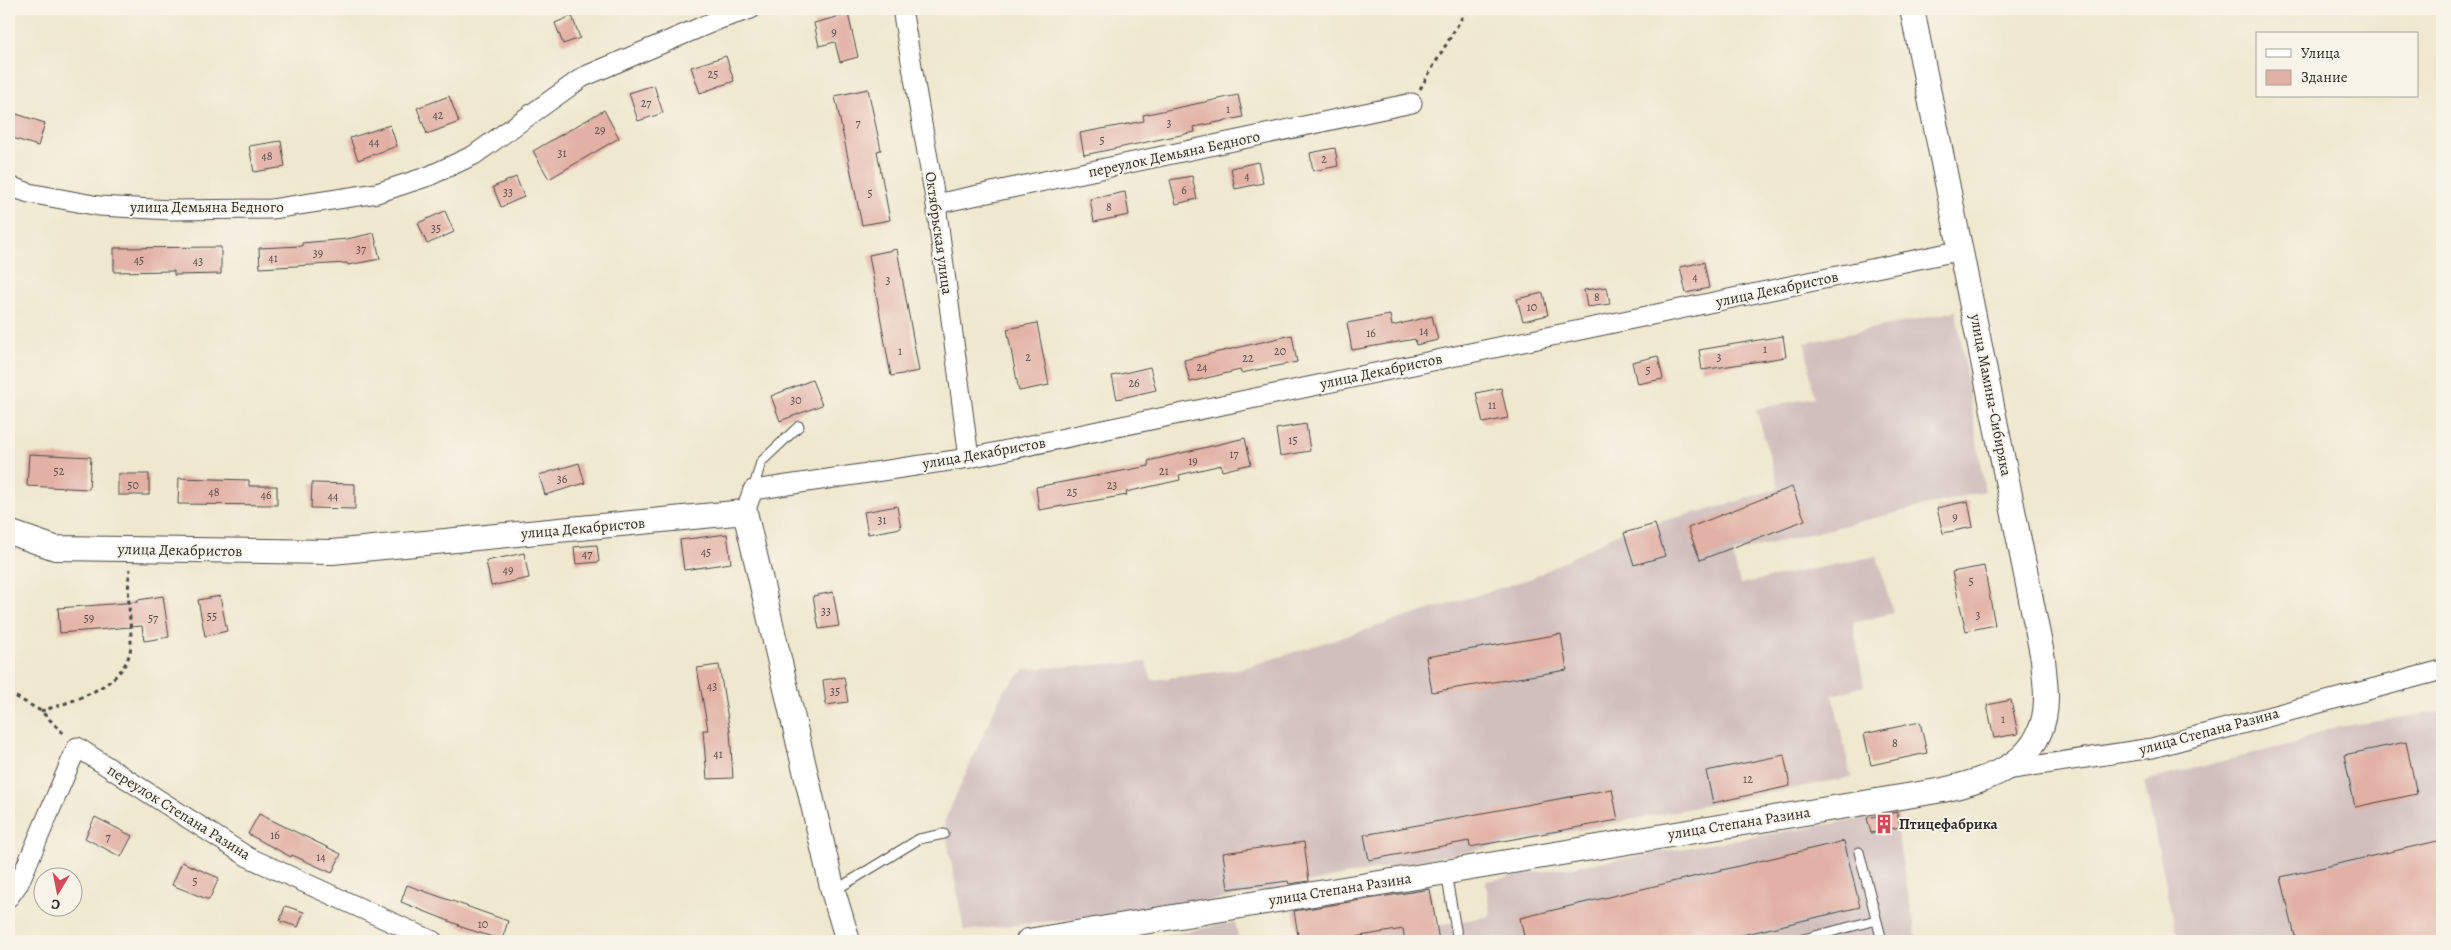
<svg xmlns="http://www.w3.org/2000/svg" width="2451" height="950" font-family="Alegreya,serif">
	<style>
		.industrial { fill: #d1bfbd }
		.building { fill: #e2b0a4 }
		.lines { fill: none; stroke-linecap: round; stroke-linejoin: round }
		.service-casing { stroke: #484743; stroke-width: 11 }
		.minor-casing { stroke: #484743; stroke-width: 21 }
		.tertiary-casing { stroke: #484743; stroke-width: 26 }
		.path { stroke: #484743; stroke-width: 3; stroke-dasharray: 4 4; stroke-linecap: butt }
		.service { stroke: #fff; stroke-width: 9 }
		.minor { stroke: #fff; stroke-width: 19 }
		.tertiary { stroke: #fff; stroke-width: 24 }
		.labels { text-anchor: middle; dominant-baseline: central; stroke-width: 4; stroke-linejoin: round; paint-order: stroke }
		.number-label { font-size: 12px; fill: #594c49 }
		.street-label { font-size: 15px; fill: #2b2b2b; stroke: #f7f3e8 }
		.poi-label { font-size: 15px; font-weight: bold; fill: #2b2b2b; stroke: #f7f3e8; text-anchor: start }
	</style>
	<rect width="100%" height="100%" fill="#f7f3e8"/>
	<filter id="ink" filterUnits="userSpaceOnUse"><feTurbulence type="fractalNoise" baseFrequency=".02" numOctaves="2"/><feDisplacementMap in="SourceGraphic" scale="10" xChannelSelector="R" yChannelSelector="G"/><feConvolveMatrix kernelMatrix="1 2 1 2 8 2 1 2 1" color-interpolation-filters="sRGB"/></filter>
	<filter id="wash" filterUnits="userSpaceOnUse"><feTurbulence type="fractalNoise" baseFrequency=".0096" numOctaves="4" result="noise"/><feDisplacementMap in="SourceGraphic" scale="20" xChannelSelector="R" yChannelSelector="G"/><feGaussianBlur stdDeviation="1.12" result="paint"/><feColorMatrix in="noise" values="0 0 0 0 0 0 0 0 0 0 0 0 0 0 0 0 0 1.4 0 .05"/><feComposite in="paint" operator="in"/></filter>
	<g filter="url(#wash)">
		<rect width="100%" height="100%" fill="#efe7ce"/>
		<g class="industrial">
			<polygon points="1956,311 1985,491 1732,553 1740,584 1877,556 1893,613 1853,623 1864,686 1833,695 1851,777 1186,906 964,931 944,822 1003,691 1026,669 1146,662 1152,680 1240,669 1532,578 1623,531 1722,506 1779,488 1756,409 1814,397 1805,343"/>
			<polygon points="2442,711 2442,941 2178,941 2144,781 2296,743 2326,729"/>
			<polygon points="1867,818 1871,833 1896,828 1917,941 1299,941 1293,907 1429,883 1437,926 1490,916 1486,881"/>
			<polygon points="1235,922 1239,940 1253,941 1137,941"/>
		</g>
		<g id="blocks">
			<g class="building">
				<polygon points="848,14 858,57 840,62 835,42 819,46 814,23"/>
				<polygon points="572,16 580,38 563,44 555,23"/>
				<polygon points="726,56 734,81 700,93 691,67"/>
				<polygon points="654,85 663,113 638,121 629,93"/>
				<polygon points="868,89 881,150 877,151 890,220 862,225 835,96"/>
				<polygon points="1238,95 1243,117 1194,127 1195,132 1084,155 1080,133 1144,121 1143,115"/>
				<polygon points="449,96 459,122 427,134 417,108"/>
				<polygon points="604,110 619,138 549,179 533,151"/>
				<polygon points="13,113 45,123 38,146 9,137 9,128"/>
				<polygon points="390,125 397,146 358,160 350,138"/>
				<polygon points="281,141 285,167 254,172 249,146"/>
				<polygon points="1335,148 1338,166 1313,171 1310,153"/>
				<polygon points="1258,162 1263,183 1235,189 1231,168"/>
				<polygon points="1192,176 1197,199 1176,204 1170,180"/>
				<polygon points="516,177 524,197 501,207 493,187"/>
				<polygon points="1125,192 1129,215 1094,222 1090,199"/>
				<polygon points="445,211 454,232 427,244 418,223"/>
				<polygon points="374,233 380,259 348,265 347,263 260,268 259,248 302,246 302,243 347,239"/>
				<polygon points="221,247 221,274 174,275 174,271 114,272 114,248"/>
				<polygon points="897,249 919,371 891,376 869,255"/>
				<polygon points="1704,262 1709,288 1686,293 1680,267"/>
				<polygon points="1607,287 1610,304 1587,307 1584,290"/>
				<polygon points="1543,293 1548,315 1523,321 1517,299"/>
				<polygon points="1390,315 1392,326 1432,316 1438,340 1416,345 1415,339 1352,350 1347,323"/>
				<polygon points="1037,323 1049,385 1019,391 1007,329"/>
				<polygon points="1292,335 1297,362 1241,373 1240,370 1190,382 1184,360"/>
				<polygon points="1783,336 1786,357 1702,370 1699,350"/>
				<polygon points="1658,356 1663,379 1637,384 1632,362"/>
				<polygon points="1150,367 1156,390 1117,399 1112,376"/>
				<polygon points="812,380 822,405 780,421 771,396"/>
				<polygon points="1501,388 1508,418 1483,423 1476,393"/>
				<polygon points="1306,424 1310,451 1280,456 1276,429"/>
				<polygon points="1245,438 1251,464 1222,471 1221,465 1179,475 1180,480 1126,492 1127,495 1039,510 1036,487 1149,466 1148,461"/>
				<polygon points="29,454 91,457 89,489 27,486"/>
				<polygon points="579,463 585,483 545,495 539,475"/>
				<rect x="118" y="474" width="31" height="21"/>
				<polygon points="179,478 249,480 249,486 277,486 277,505 178,504"/>
				<polygon points="312,483 355,484 355,509 311,508"/>
				<polygon points="1792,487 1805,520 1700,560 1688,528"/>
				<polygon points="1968,501 1973,527 1943,533 1937,508"/>
				<polygon points="897,506 901,528 868,534 864,512"/>
				<polygon points="1655,524 1665,556 1634,565 1624,533"/>
				<polygon points="727,534 731,563 684,570 680,540"/>
				<polygon points="597,545 599,562 576,564 574,547"/>
				<polygon points="524,553 529,578 491,586 486,561"/>
				<polygon points="1984,566 1995,625 1966,631 1952,572"/>
				<polygon points="833,592 839,626 819,629 813,596"/>
				<polygon points="163,596 169,637 144,641 142,626 60,633 58,608 138,602 138,600"/>
				<polygon points="220,596 227,631 205,636 198,600"/>
				<polygon points="1561,634 1567,670 1432,692 1426,657"/>
				<polygon points="719,665 730,731 733,778 707,779 703,730 708,730 697,668"/>
				<polygon points="844,677 848,702 826,705 823,680"/>
				<polygon points="2011,700 2018,734 1994,738 1987,705"/>
				<polygon points="1920,722 1927,753 1871,765 1864,734"/>
				<polygon points="2406,742 2417,794 2355,807 2344,755"/>
				<polygon points="1784,755 1790,786 1713,803 1706,771"/>
				<polygon points="1612,789 1618,820 1470,847 1469,841 1369,860 1364,835"/>
				<polygon points="1897,812 1900,827 1871,833 1867,818"/>
				<polygon points="259,814 341,854 332,873 292,855 291,857 248,834"/>
				<polygon points="95,817 132,836 121,857 85,838"/>
				<polygon points="2442,840 2442,941 2296,941 2281,877"/>
				<polygon points="1844,841 1860,907 1717,941 1525,941 1520,918"/>
				<polygon points="1304,842 1309,881 1289,884 1288,881 1228,889 1223,853"/>
				<polygon points="182,862 219,878 209,900 172,885"/>
				<polygon points="407,885 508,921 502,940 458,926 459,925 401,902"/>
				<polygon points="1430,889 1439,941 1405,941 1403,929 1330,941 1299,941 1294,911"/>
				<polygon points="285,906 304,912 298,927 280,921"/>
			</g>
		</g>
	</g>
	<g filter="url(#ink)">
		<use href="#blocks" fill-opacity="0" stroke="#484743" stroke-width="1"/>
		<g class="lines">
			<defs>
				<g id="service">
					<polyline points="753,490 761,462 799,426"/>
					<polyline points="1859,852 1882,941"/>
					<polyline points="1446,873 1458,941"/>
					<polyline points="834,891 919,839 944,834"/>
					<polyline points="1796,941 1876,920"/>
				</g>
				<g id="minor">
					<polyline points="902,9 936,204 969,458"/>
					<polyline points="9,186 29,193 99,206 171,210 272,209 377,193 429,176 474,155 583,77 720,19 751,9"/>
					<polyline points="936,204 1412,103"/>
					<polyline points="745,512 753,490 969,458 1962,250"/>
					<polyline points="2006,770 2152,748 2442,670"/>
					<polyline points="9,897 19,883 77,747 248,857 433,941"/>
				</g>
				<g id="tertiary">
					<polyline points="9,532 55,548 332,552 745,512 833,891 848,941"/>
					<path d="M 1028,941 L 1943,790 C 1995,778 2046,761 2046,698 C 2046,685 2044,672 2043,659 L 1912,9"/>
				</g>
			</defs>
			<use href="#service" class="service-casing"/>
			<use href="#minor" class="minor-casing"/>
			<use href="#tertiary" class="tertiary-casing"/>
			<g class="path">
				<polyline points="1420,89 1467,9"/>
				<polyline points="9,693 41,711 64,734"/>
				<path d="M 41,711 C 74,701 131,685 131,642 C 131,618 126,592 130,569"/>
			</g>
			<use href="#service" class="service"/>
			<use href="#minor" class="minor"/>
			<use href="#tertiary" class="tertiary"/>
		</g>
	</g>
	<defs>
		<symbol id="building-bare" viewBox="-9 -9 18 18"><path d="M-4-6H4V6H1V3H-1V6H-4ZM-2.5-4.3h1.7v1.8h-1.7ZM.8-4.3h1.7v1.8H.8ZM-2.5-1h1.7V.8h-1.7ZM.8-1h1.7V.8H.8Z" fill="#d1495b" stroke="#f7f3e8" stroke-width="2.5" paint-order="stroke"/></symbol>
	</defs>
	<g fill-rule="evenodd">
		<use href="#building-bare" x="1870" y="810" width="28" height="28"/>
	</g>
	<g class="labels">
		<g class="number-label">
			<text x="834" y="32">9</text>
			<text x="713" y="74">25</text>
			<text x="646" y="103">27</text>
			<text x="1228" y="109">1</text>
			<text x="438" y="115">42</text>
			<text x="858" y="123">7</text>
			<text x="1169" y="123">3</text>
			<text x="600" y="130">29</text>
			<text x="1102" y="140">5</text>
			<text x="374" y="142">44</text>
			<text x="562" y="153">31</text>
			<text x="267" y="156">48</text>
			<text x="1324" y="159">2</text>
			<text x="1247" y="176">4</text>
			<text x="1184" y="190">6</text>
			<text x="508" y="192">33</text>
			<text x="870" y="193">5</text>
			<text x="1109" y="207">8</text>
			<text x="436" y="228">35</text>
			<text x="361" y="249">37</text>
			<text x="318" y="253">39</text>
			<text x="273" y="258">41</text>
			<text x="139" y="260">45</text>
			<text x="198" y="261">43</text>
			<text x="1695" y="277">4</text>
			<text x="888" y="280">3</text>
			<text x="1597" y="297">8</text>
			<text x="1532" y="307">10</text>
			<text x="1424" y="331">14</text>
			<text x="1371" y="333">16</text>
			<text x="1765" y="349">1</text>
			<text x="900" y="351">1</text>
			<text x="1280" y="351">20</text>
			<text x="1028" y="357">2</text>
			<text x="1719" y="357">3</text>
			<text x="1248" y="358">22</text>
			<text x="1202" y="367">24</text>
			<text x="1648" y="370">5</text>
			<text x="1134" y="383">26</text>
			<text x="796" y="400">30</text>
			<text x="1492" y="405">11</text>
			<text x="1293" y="440">15</text>
			<text x="1234" y="454">17</text>
			<text x="1193" y="461">19</text>
			<text x="59" y="471">52</text>
			<text x="1164" y="471">21</text>
			<text x="562" y="479">36</text>
			<text x="133" y="485">50</text>
			<text x="1112" y="485">23</text>
			<text x="214" y="492">48</text>
			<text x="1072" y="492">25</text>
			<text x="266" y="495">46</text>
			<text x="333" y="496">44</text>
			<text x="1955" y="517">9</text>
			<text x="882" y="520">31</text>
			<text x="706" y="552">45</text>
			<text x="587" y="554">47</text>
			<text x="508" y="570">49</text>
			<text x="1971" y="581">5</text>
			<text x="826" y="611">33</text>
			<text x="1978" y="615">3</text>
			<text x="212" y="616">55</text>
			<text x="89" y="618">59</text>
			<text x="153" y="618">57</text>
			<text x="712" y="686">43</text>
			<text x="835" y="691">35</text>
			<text x="2003" y="719">1</text>
			<text x="1895" y="743">8</text>
			<text x="718" y="754">41</text>
			<text x="1748" y="779">12</text>
			<text x="275" y="835">16</text>
			<text x="108" y="837">7</text>
			<text x="321" y="857">14</text>
			<text x="195" y="881">5</text>
			<text x="483" y="924">10</text>
		</g>
		<g class="street-label">
			<text transform="translate(1174 154) rotate(-12)">переулок Демьяна Бедного</text>
			<text x="207" y="207">улица Демьяна Бедного</text>
			<text transform="translate(939 233) rotate(82)">Октябрьская улица</text>
			<text transform="translate(1777 289) rotate(-12)">улица Декабристов</text>
			<text transform="translate(1381 371) rotate(-12)">улица Декабристов</text>
			<text transform="translate(1991 395) rotate(79)">улица Мамина-Сибиряка</text>
			<text transform="translate(984 453) rotate(-10)">улица Декабристов</text>
			<text transform="translate(583 528) rotate(-5)">улица Декабристов</text>
			<text transform="translate(180 550) rotate(1)">улица Декабристов</text>
			<text transform="translate(2209 731) rotate(-15)">улица Степана Разина</text>
			<text transform="translate(179 812) rotate(32)">переулок Степана Разина</text>
			<text transform="translate(1739 823) rotate(-9)">улица Степана Разина</text>
			<text transform="translate(1340 889) rotate(-9)">улица Степана Разина</text>
		</g>
		<g class="poi-label">
			<text x="1899" y="824">Птицефабрика</text>
		</g>
	</g>
	<rect width="2451" height="950" fill="none" stroke="#f7f3e8" stroke-width="30"/>
	<rect x="2256" y="32" width="162" height="65" fill="#f7f3e8" stroke="#a5a39c"/>
	<rect x="2266" y="49" width="25" height="8" fill="#ffffff" stroke="#a5a39c"/>
	<text x="2301" y="58" font-size="15" fill="#2b2b2b">Улица</text>
	<rect x="2266" y="70" width="25" height="15" fill="#e2b0a4" stroke="#a5a39c"/>
	<text x="2301" y="82" font-size="15" fill="#2b2b2b">Здание</text>
	<g transform="translate(58 892) rotate(190)"><circle r="24" fill="#f7f3e8" stroke="#a5a39c"/>
	<path d="M0-4L9 19L0 12L-9 19Z" fill="#d1495b"/>
	<text y="-8" font-size="14" font-weight="bold" text-anchor="middle" fill="#2b2b2b">С</text>
	</g>
</svg>
